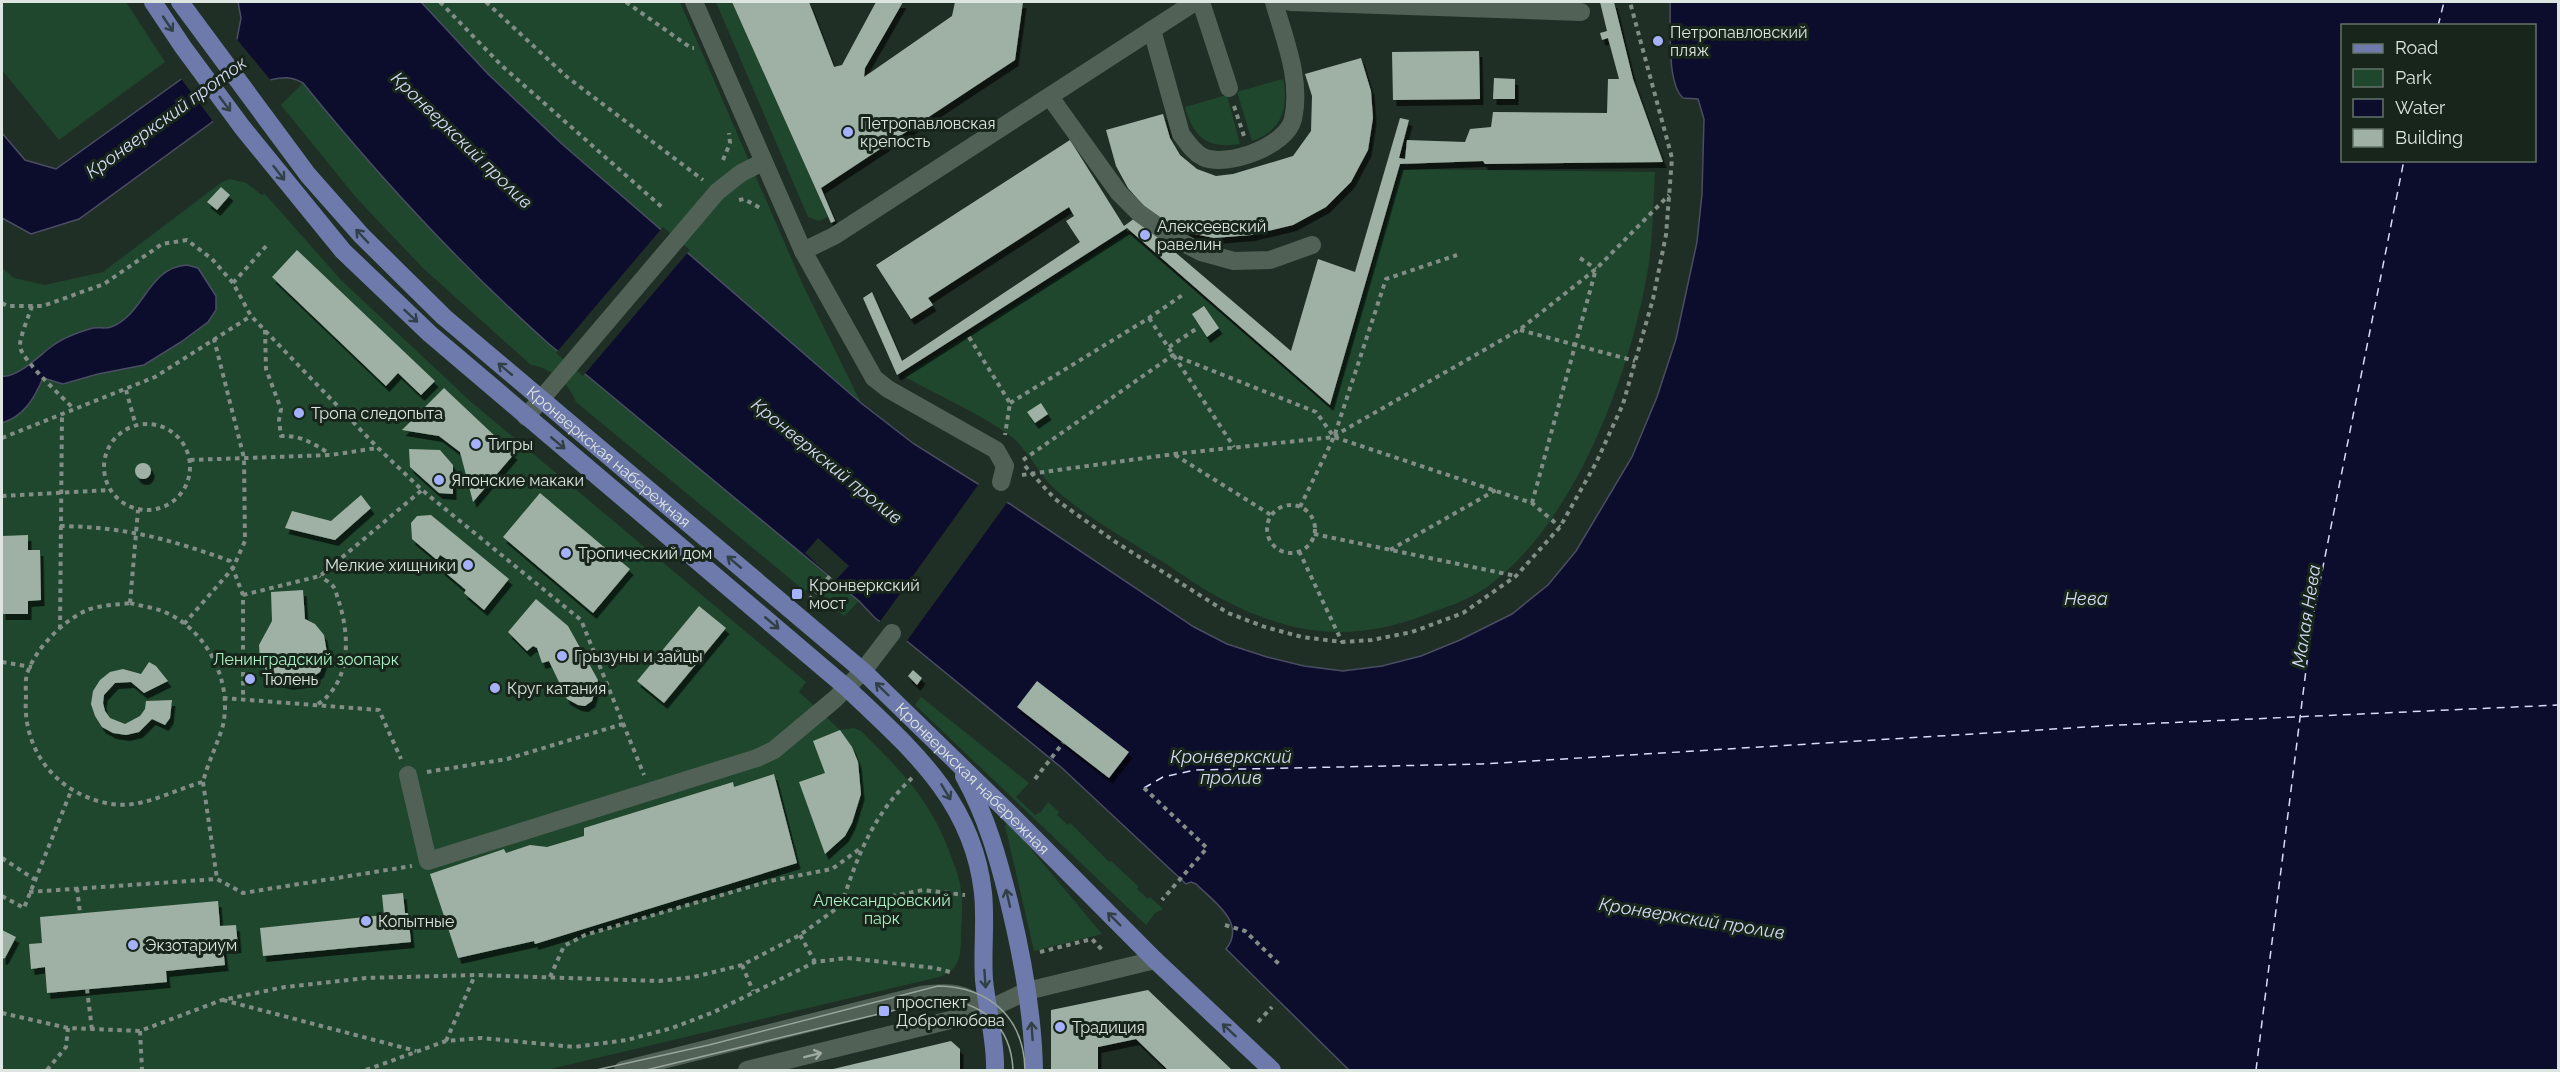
<svg xmlns="http://www.w3.org/2000/svg" width="2560" height="1072" font-family="Raleway,sans-serif">
	<style>
		.green { fill: #1e472e }
		.water { fill: #0c0c2d; stroke: #4b4d63; stroke-width: 1.5; fill-rule: evenodd }
		.pier { fill: #202f25 }
		.lines { fill: none; stroke-linecap: round; stroke-linejoin: round }
		.ferry { stroke: #d7dcf8; stroke-width: 1.5; stroke-dasharray: 8 6; stroke-linecap: butt }
		.building { fill: #9fb1a4; filter: url(#shadow) }
		.path { stroke: #818d85; stroke-width: 4; stroke-dasharray: 4.5 4.5; stroke-linecap: butt }
		.minor { stroke: #516156; stroke-width: 18 }
		.major { stroke: #6d7aab; stroke-width: 18 }
		.tram { stroke: #98a39b; stroke-width: 1.5 }
		.oneway { stroke: #313f46 }
		.oneway2 { stroke: #9eaaa2 }
		.poi-dot { fill: #a6b1fc; stroke: #17251b; stroke-width: 2 }
		.labels { text-anchor: middle; dominant-baseline: central; stroke-width: 6; stroke-linejoin: round; paint-order: stroke }
		.poi-label { font-size: 16px; fill: #dde6e0; stroke: #17251b; text-anchor: start }
		.street-label { font-size: 16px; fill: #dde6e0; stroke: #17251b }
		.park-label { font-size: 16px; fill: #abf1c3; stroke: #17251b }
		.water-label { font-size: 18px; font-style: italic; fill: #d7dcf8; stroke: #17251b }
	</style>
	<defs>
		<filter id="shadow"><feDropShadow dx="3.5" dy="6" stdDeviation="0" flood-color="#0009"/></filter>
	</defs>
	<rect width="100%" height="100%" fill="#202f25"/>
	<g class="green">
		<polygon points="2,2 126,2 165,62 59,140 2,70"/>
		<polygon points="421,2 680,2 802,283 861,403 562,144 488,74"/>
		<polygon points="716,2 732,2 828,217 819,221 808,217"/>
		<path d="M 1283,79 C 1289,109 1281,131 1252,141 L 1237,92 Z"/>
		<path d="M 303,83 C 379,177 459,264 549,344 L 859,601 L 844,616 L 809,588 L 805,591 L 576,402 C 570,384 549,367 531,365 L 424,269 L 379,222 L 354,195 L 281,105 Z"/>
		<path d="M 1227,95 L 1240,144 C 1207,149 1194,138 1185,107 Z"/>
		<path d="M 1401,169 L 1655,172 C 1653,204 1653,238 1648,269 C 1631,372 1575,524 1487,587 C 1469,600 1446,607 1425,615 C 1355,642 1294,636 1228,602 C 1204,591 1182,574 1160,560 C 1127,540 1085,516 1056,490 C 1038,474 1028,448 1008,434 C 976,412 938,395 903,376 L 1128,233 L 1330,407 Z"/>
		<path d="M 230,179 L 246,183 L 262,195 L 265,194 L 341,280 L 470,401 L 806,682 L 799,692 L 840,730 L 854,728 L 861,731 C 902,772 931,800 951,856 C 955,867 960,879 961,891 C 963,905 962,919 961,933 C 961,953 961,970 939,977 L 546,1070 L 2,1070 L 2,268 L 14,278 L 45,285 L 103,272 L 222,182 Z"/>
		<polygon points="921,697 1029,783 1016,797 1035,815 1041,812 1048,802 1059,812 1057,815 1068,825 1070,823 1109,862 1111,861 1139,887 1137,889 1148,899 1150,897 1163,909 1155,913 1146,925 915,705"/>
		<polygon points="1009,823 1102,934 1034,951 1005,825"/>
	</g>
	<g class="water">
		<path d="M 238,2 L 421,2 L 488,74 L 562,144 L 861,403 L 914,444 L 1010,504 L 1194,627 L 1227,644 L 1267,657 L 1304,666 L 1343,671 L 1382,666 L 1421,656 L 1460,640 L 1512,614 L 1548,585 L 1576,551 L 1632,457 L 1657,397 L 1676,339 L 1697,242 L 1702,194 L 1704,119 L 1698,99 L 1683,98 C 1666,83 1671,24 1670,2 L 2558,2 L 2558,1070 L 1349,1070 L 1226,949 C 1247,923 1213,901 1196,884 L 1191,882 L 1186,884 L 1062,768 L 908,642 L 875,618 L 859,601 L 549,344 C 459,264 379,177 303,83 C 291,76 283,77 270,80 L 79,219 L 31,234 L 2,218 L 2,133 L 25,160 L 56,169 L 237,39 L 241,18 ZM 2342,26 L 2534,26 L 2534,160 L 2342,160 Z"/>
		<path d="M 187,265 L 198,268 L 216,296 L 216,310 L 208,322 L 181,342 L 144,365 L 98,374 L 63,384 L 43,378 C 34,399 24,416 2,423 L 2,376 C 16,379 40,355 51,347 C 62,338 79,332 93,328 C 99,327 106,329 111,327 C 144,315 148,267 187,265 Z"/>
	</g>
	<g class="pier">
		<polygon points="234,36 273,83 215,124 179,76"/>
		<polygon points="663,227 690,250 583,376 556,353"/>
		<polygon points="981,481 1009,500 906,642 879,623"/>
		<polygon points="818,538 849,566 835,581 805,553"/>
	</g>
	<g class="lines">
		<g class="ferry">
			<polyline points="2438,26 2444,2"/>
			<polyline points="1144,788 1163,777 1195,770 1482,764 2119,725 2558,705"/>
			<polyline points="2256,1070 2312,622 2404,160"/>
		</g>
	</g>
	<g class="building">
		<polygon points="732,2 809,2 834,67 842,65 876,2 903,2 865,68 864,77 952,16 955,2 1023,2 1015,60 821,188 835,221 831,223"/>
		<polygon points="1600,2 1614,2 1633,79 1663,162 1485,164 1483,161 1400,164 1330,405 1127,228 897,375 863,298 872,292 902,361 1080,242 1066,221 1074,216 1069,207 928,298 933,305 911,319 876,265 1070,140 1124,226 1135,218 1291,351 1318,259 1355,272 1400,118 1409,120 1399,158 1405,159 1407,140 1465,142 1470,129 1491,127 1493,112 1607,113 1608,79 1619,79 1608,38 1602,40 1600,33 1607,31"/>
		<polygon points="1479,51 1480,99 1393,100 1392,52"/>
		<polygon points="1361,58 1371,91 1373,118 1368,150 1351,182 1326,207 1293,225 1251,235 1214,238 1180,231 1144,206 1128,188 1116,166 1106,130 1163,114 1170,138 1180,155 1197,169 1216,176 1233,174 1293,156 1311,131 1312,96 1305,74"/>
		<polygon points="1494,78 1515,79 1515,99 1493,99"/>
		<polygon points="221,187 230,195 217,210 207,202"/>
		<polygon points="297,250 435,381 421,395 398,373 386,386 272,277"/>
		<polygon points="1204,306 1219,328 1207,337 1192,314"/>
		<polygon points="444,388 514,454 473,502 460,452 439,436 402,430"/>
		<polygon points="1041,403 1048,414 1035,423 1027,412"/>
		<polygon points="409,449 440,450 453,465 453,494 439,493 410,467"/>
		<circle cx="143" cy="471" r="8"/>
		<polygon points="540,493 630,569 593,613 503,537"/>
		<polygon points="361,495 371,508 335,540 285,528 292,511 331,521"/>
		<polygon points="431,515 509,579 484,610 464,593 466,590 441,569 448,560 440,555 437,560 412,539 411,523 417,516"/>
		<polygon points="28,535 28,550 40,550 41,600 28,601 28,614 2,614 2,536"/>
		<polygon points="303,590 305,619 315,624 324,635 327,653 320,672 305,682 289,684 278,681 269,674 260,661 259,645 272,621 271,592"/>
		<polygon points="536,599 568,626 598,680 592,701 585,706 578,705 567,699 549,661 542,663 537,648 533,646 527,651 508,632"/>
		<polygon points="699,606 726,628 664,703 637,681"/>
		<polygon points="149,662 156,666 168,681 144,693 131,682 115,683 104,695 103,703 105,711 110,718 125,724 140,716 145,709 146,701 172,700 170,718 165,725 152,719 139,732 126,735 113,733 102,727 95,716 91,704 93,691 100,680 110,672 123,669 141,674"/>
		<polygon points="913,670 922,678 917,685 908,676"/>
		<polygon points="1037,681 1129,752 1109,778 1017,707"/>
		<polygon points="840,730 852,747 858,762 861,794 852,823 845,836 825,854 799,782 825,773 813,741"/>
		<polygon points="774,774 797,863 535,944 534,941 458,958 430,874 504,849 506,853 530,845 547,847 584,836 584,828 733,782 734,787"/>
		<polygon points="403,893 405,913 408,913 411,942 263,956 260,928 384,915 382,895"/>
		<polygon points="218,901 220,926 236,925 238,947 223,948 225,965 166,971 167,982 47,993 45,967 31,969 29,944 42,943 40,917"/>
		<polygon points="2,930 16,937 5,958 2,959"/>
		<polygon points="1148,990 1232,1070 1168,1070 1136,1039 1098,1047 1098,1070 1051,1070 1051,1010"/>
		<polygon points="951,1041 960,1049 960,1070 829,1070"/>
	</g>
	<g class="lines">
		<g class="path">
			<polyline points="440,2 501,65 664,209"/>
			<polyline points="486,2 567,77 703,180"/>
			<polyline points="626,2 691,48 694,48"/>
			<polyline points="1234,106 1244,136"/>
			<polyline points="723,160 730,143 729,133"/>
			<polyline points="739,200 744,199 762,209"/>
			<polyline points="1580,258 1596,269"/>
			<polyline points="233,283 268,244"/>
			<polyline points="2,303 7,306 43,306 104,284 162,244 187,240 212,259 233,283 251,316 378,448 422,490 581,620 644,775"/>
			<path d="M 32,306 C 29,315 19,339 20,347 C 23,361 63,398 74,409"/>
			<polyline points="1149,318 1234,447"/>
			<path d="M 265,330 L 266,369 L 281,409 L 279,420 L 281,436 C 301,435 314,444 330,454"/>
			<polyline points="1520,330 1635,361"/>
			<polyline points="969,337 1010,403 1005,435"/>
			<polyline points="1169,347 1196,329"/>
			<polyline points="126,390 136,426"/>
			<polyline points="1010,403 1149,318 1184,294"/>
			<circle cx="147" cy="467" r="43"/>
			<polyline points="1334,436 1519,330 1596,269 1669,195"/>
			<polyline points="2,438 155,377 251,316"/>
			<polyline points="1175,455 1271,515"/>
			<polyline points="190,460 331,455 377,448"/>
			<polyline points="1023,460 1173,355 1316,412 1334,437"/>
			<polyline points="1025,466 1055,499 1114,541 1228,613 1265,627 1302,637 1342,642 1372,640 1412,632 1463,613 1516,576 1560,527 1596,463 1623,404 1653,299 1666,235 1672,158 1630,2"/>
			<polyline points="1022,475 1174,454 1334,437 1532,503 1560,527"/>
			<polyline points="2,496 110,490"/>
			<polyline points="1532,503 1596,269"/>
			<circle cx="1291" cy="529" r="24"/>
			<polyline points="1300,507 1334,437 1386,279 1457,255"/>
			<path d="M 60,526 C 125,527 170,539 230,561 L 243,595 L 243,700"/>
			<polyline points="1314,534 1516,576"/>
			<polyline points="1390,550 1496,490"/>
			<polyline points="1299,551 1342,642"/>
			<polyline points="243,595 320,576 422,490"/>
			<polyline points="809,600 830,576"/>
			<path d="M 130,603 C 140,606 152,607 162,611 C 205,627 233,680 223,725 C 218,743 208,762 203,782 C 172,790 140,811 106,803 C 55,792 22,749 26,697 C 26,690 25,681 27,674 C 35,649 62,622 85,611 C 97,605 117,605 130,603 Z"/>
			<polyline points="130,603 138,510"/>
			<polyline points="184,624 233,568 245,541 244,458 214,339"/>
			<polyline points="60,629 62,414"/>
			<polyline points="2,662 32,667"/>
			<polyline points="223,698 379,710 401,759"/>
			<path d="M 318,704 C 351,682 350,637 339,602 C 337,597 336,589 332,585 C 329,582 324,579 320,576"/>
			<polyline points="427,772 507,759 623,724"/>
			<polyline points="1035,779 1063,743"/>
			<polyline points="203,782 217,879"/>
			<polyline points="1144,788 1207,848 1162,900"/>
			<polyline points="2,858 34,879"/>
			<polyline points="77,888 80,913"/>
			<polyline points="29,892 217,879 243,893 412,866"/>
			<polyline points="2,896 24,908 71,791"/>
			<path d="M 841,906 C 858,855 872,816 912,778"/>
			<polyline points="1225,925 1245,931 1279,964"/>
			<polyline points="800,935 815,962"/>
			<polyline points="1040,952 1092,939 1104,952"/>
			<polyline points="742,965 753,991"/>
			<polyline points="550,977 564,946 585,935 770,881 832,869 861,848"/>
			<polyline points="87,989 92,1030"/>
			<polyline points="223,1000 416,1051"/>
			<polyline points="2,1013 68,1028 140,1031 222,1000 285,987 366,978 475,975 659,981 694,977 742,965 800,935 840,906 923,890 965,895"/>
			<polyline points="1258,1022 1272,1007"/>
			<polyline points="140,1031 142,1070"/>
			<polyline points="446,1041 475,975"/>
			<polyline points="47,1070 66,1047 68,1028"/>
			<polyline points="366,1070 446,1041 482,1038 574,1047 627,1040 672,1028 714,1012 815,962 847,958 935,968 950,972"/>
		</g>
		<g class="minor">
			<polyline points="694,2 803,251 874,378 888,389 996,450 1005,466 1001,482"/>
			<polyline points="1201,2 1229,88"/>
			<polyline points="1290,2 1581,12"/>
			<path d="M 1152,30 L 1181,134 C 1187,142 1193,152 1203,157 C 1227,168 1287,146 1293,119 C 1302,80 1284,38 1274,2"/>
			<polyline points="1050,97 1119,193 1139,213 1172,237 1201,252 1234,261 1270,260 1312,245"/>
			<polyline points="803,251 834,236 1195,2"/>
			<polyline points="526,417 717,192 741,173 763,162"/>
			<polyline points="408,775 428,861 757,758 774,750 835,699 863,671 892,633"/>
			<path d="M 623,1070 L 921,995 C 951,991 964,992 989,1011"/>
			<polyline points="747,1070 983,1012 1027,991 1155,960"/>
		</g>
		<g class="major">
			<path d="M 153,2 L 183,47 L 242,127 L 343,251 L 430,334 L 847,688 C 910,748 973,800 983,893 C 986,921 982,951 984,980 C 987,1010 996,1040 995,1070"/>
			<path id="s1" d="M 180,2 L 308,175 L 361,235 L 444,317 L 863,671 L 1011,815 L 1155,960 L 1272,1070"/>
			<path d="M 964,776 C 987,817 999,861 1010,906 C 1023,960 1033,1015 1034,1070"/>
		</g>
		<g class="tram">
			<path d="M 596,1070 L 709,1045 L 938,986 C 990,987 1024,1018 1025,1070"/>
			<path d="M 646,1070 L 937,1000 C 981,1000 1011,1025 1013,1070"/>
		</g>
	</g>
	<defs><path id="oneway-shaft" d="M-6 0H5M1.5-3L5.5 0L1.5 3" fill="none" stroke-width="1.6" stroke-linecap="round" stroke-linejoin="round" transform="scale(1.5)"/></defs>
	<g class="oneway">
		<use href="#oneway-shaft" transform="translate(168 24) rotate(56)"/>
		<use href="#oneway-shaft" transform="translate(225 104) rotate(53)"/>
		<use href="#oneway-shaft" transform="translate(279 173) rotate(52)"/>
		<use href="#oneway-shaft" transform="translate(362 236) rotate(-133)"/>
		<use href="#oneway-shaft" transform="translate(411 316) rotate(43)"/>
		<use href="#oneway-shaft" transform="translate(505 369) rotate(-140)"/>
		<use href="#oneway-shaft" transform="translate(558 443) rotate(40)"/>
		<use href="#oneway-shaft" transform="translate(734 562) rotate(-140)"/>
		<use href="#oneway-shaft" transform="translate(772 623) rotate(40)"/>
		<use href="#oneway-shaft" transform="translate(882 689) rotate(-136)"/>
		<use href="#oneway-shaft" transform="translate(946 792) rotate(59)"/>
		<use href="#oneway-shaft" transform="translate(1008 898) rotate(-103)"/>
		<use href="#oneway-shaft" transform="translate(1114 919) rotate(-135)"/>
		<use href="#oneway-shaft" transform="translate(985 979) rotate(86)"/>
		<use href="#oneway-shaft" transform="translate(1229 1030) rotate(-137)"/>
		<use href="#oneway-shaft" transform="translate(1032 1031) rotate(-94)"/>
	</g>
	<use class="oneway2" href="#oneway-shaft" transform="translate(813 1055) rotate(-14)"/>
	<g class="poi-dot">
		<circle cx="1658" cy="41" r="6"/>
		<circle cx="848" cy="132" r="6"/>
		<circle cx="1145" cy="235" r="6"/>
		<circle cx="299" cy="413" r="6"/>
		<circle cx="476" cy="444" r="6"/>
		<circle cx="439" cy="480" r="6"/>
		<circle cx="566" cy="553" r="6"/>
		<circle cx="468" cy="565" r="6"/>
		<rect x="791" y="588" width="12" height="12" rx="3"/>
		<circle cx="562" cy="656" r="6"/>
		<circle cx="250" cy="679" r="6"/>
		<circle cx="495" cy="688" r="6"/>
		<circle cx="366" cy="921" r="6"/>
		<circle cx="133" cy="945" r="6"/>
		<rect x="878" y="1005" width="12" height="12" rx="3"/>
		<circle cx="1060" cy="1027" r="6"/>
	</g>
	<g class="labels">
		<g class="poi-label">
			<text x="1670" y="32">Петропавловский<tspan x="1670" dy="18">пляж</tspan></text>
			<text x="860" y="123">Петропавловская<tspan x="860" dy="18">крепость</tspan></text>
			<text x="1157" y="226">Алексеевский<tspan x="1157" dy="18">равелин</tspan></text>
			<text x="311" y="413">Тропа следопыта</text>
			<text x="488" y="444">Тигры</text>
			<text x="451" y="480">Японские макаки</text>
			<text x="578" y="553">Тропический дом</text>
			<text x="456" y="565" text-anchor="end">Мелкие хищники</text>
			<text x="809" y="585">Кронверкский<tspan x="809" dy="18">мост</tspan></text>
			<text x="574" y="656">Грызуны и зайцы</text>
			<text x="262" y="679">Тюлень</text>
			<text x="507" y="688">Круг катания</text>
			<text x="378" y="921">Копытные</text>
			<text x="145" y="945">Экзотариум</text>
			<text x="896" y="1002">проспект<tspan x="896" dy="18">Добролюбова</tspan></text>
			<text x="1072" y="1027">Традиция</text>
		</g>
		<g class="street-label">
			<text stroke="none"><textPath href="#s1" startOffset="628">Кронверкская набережная</textPath></text>
			<text stroke="none"><textPath href="#s1" startOffset="1114">Кронверкская набережная</textPath></text>
		</g>
		<g class="park-label">
			<text x="306" y="659">Ленинградский зоопарк</text>
			<text x="882" y="900">Александровский<tspan x="882" dy="18">парк</tspan></text>
		</g>
		<g class="water-label">
			<text transform="translate(166 117) rotate(-36)">Кронверкский проток</text>
			<text transform="translate(462 140) rotate(44)">Кронверкский пролив</text>
			<text transform="translate(827 461) rotate(39)">Кронверкский пролив</text>
			<text x="2086" y="598">Нева</text>
			<text transform="translate(2306 616) rotate(-81)">Малая Нева</text>
			<text x="1231" y="756">Кронверкский<tspan x="1231" dy="21">пролив</tspan></text>
			<text transform="translate(1692 918) rotate(9)">Кронверкский пролив</text>
		</g>
	</g>
	<rect width="2560" height="1072" fill="none" stroke="#dde6e0" stroke-width="6"/>
	<rect x="2341" y="24" width="195" height="138" fill="#17251b" stroke="#66726a" stroke-width="1.5"/>
	<rect x="2353" y="44" width="30" height="9" fill="#6d7aab" stroke="#66726a" stroke-width="1.5"/>
	<text x="2395" y="54" font-size="18" fill="#dde6e0">Road</text>
	<rect x="2353" y="69" width="30" height="18" fill="#1e472e" stroke="#66726a" stroke-width="1.5"/>
	<text x="2395" y="84" font-size="18" fill="#dde6e0">Park</text>
	<rect x="2353" y="99" width="30" height="18" fill="#0c0c2d" stroke="#66726a" stroke-width="1.5"/>
	<text x="2395" y="114" font-size="18" fill="#dde6e0">Water</text>
	<rect x="2353" y="129" width="30" height="18" fill="#9fb1a4" stroke="#66726a" stroke-width="1.5"/>
	<text x="2395" y="144" font-size="18" fill="#dde6e0">Building</text>
</svg>
